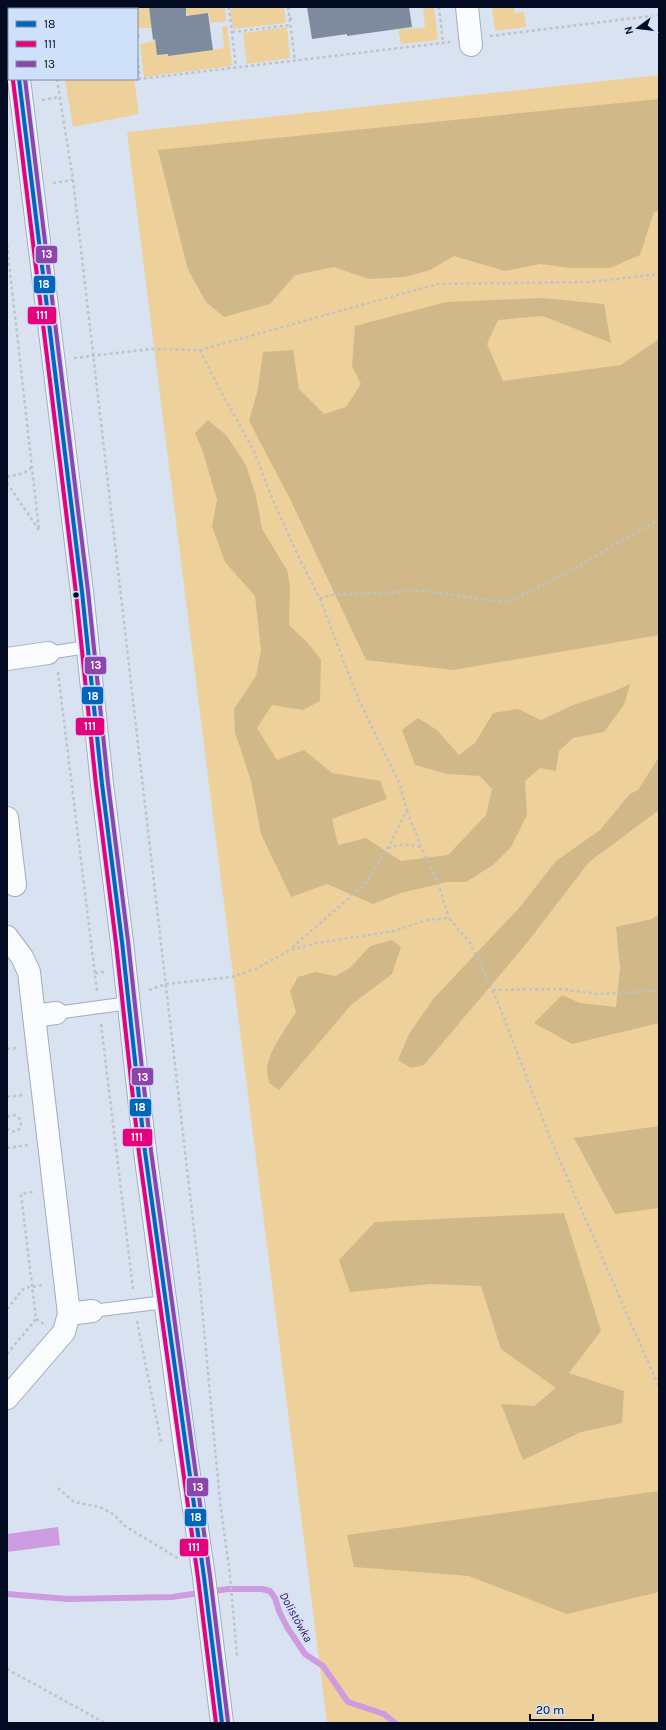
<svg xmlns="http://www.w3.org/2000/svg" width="666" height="1730" font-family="Karla,sans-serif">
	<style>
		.green { fill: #eed19a }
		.forest { fill: #d0b889 }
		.water { fill: #ce9be1 }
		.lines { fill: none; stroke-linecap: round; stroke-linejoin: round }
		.stream { stroke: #ce9be1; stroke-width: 6 }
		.building { fill: #7e8b9e }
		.lane-casing { stroke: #a1acbd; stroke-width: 14 }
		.street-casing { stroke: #a1acbd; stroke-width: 24 }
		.secondary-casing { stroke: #a1acbd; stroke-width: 24 }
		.path { stroke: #bfc2c8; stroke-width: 2.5; stroke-dasharray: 3 3; stroke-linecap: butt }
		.lane { stroke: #f9fbfd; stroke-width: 12 }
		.street { stroke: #f9fbfd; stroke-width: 22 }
		.secondary { stroke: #f9fbfd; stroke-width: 22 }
		.bus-1-casing { stroke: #cfe0fa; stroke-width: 7 }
		.bus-2-casing { stroke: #cfe0fa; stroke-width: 7 }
		.bus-3-casing { stroke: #cfe0fa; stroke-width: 7 }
		.bus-1 { stroke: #0065bd; stroke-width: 4 }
		.bus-2 { stroke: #e5007d; stroke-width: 4 }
		.bus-3 { stroke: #8e44ad; stroke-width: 4 }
		.bus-dot { fill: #020b21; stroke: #cfe0fa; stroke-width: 1.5 }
		.labels { text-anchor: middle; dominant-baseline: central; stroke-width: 4; stroke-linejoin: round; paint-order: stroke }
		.water-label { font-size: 12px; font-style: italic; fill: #410e4b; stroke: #cfe0fa }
		.line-badge { stroke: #cfe0fa; stroke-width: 1.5 }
		.badge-label { font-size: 11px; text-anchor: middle; font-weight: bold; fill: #fff }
	</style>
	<rect width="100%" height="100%" fill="#d9e2f0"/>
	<g class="green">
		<rect x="53" y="7" width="73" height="2"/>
		<polygon points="134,7 149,7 152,28 139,28 137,27 137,9 135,9"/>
		<polygon points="186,7 225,7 226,21 210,23 209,13 190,16 186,13"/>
		<polygon points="243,7 284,7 286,23 233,29 230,9"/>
		<polygon points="423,7 434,7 438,40 401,44 398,29 425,28"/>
		<polygon points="492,7 514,7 515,13 524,12 526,27 495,31"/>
		<polygon points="222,26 227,26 232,65 231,66 144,77 140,44 154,41 155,39 157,55 168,54 169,56 224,48"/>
		<polygon points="287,27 290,58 247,64 243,33"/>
		<polygon points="659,75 659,1723 327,1723 127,132"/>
		<polygon points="65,79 134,79 139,114 73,127"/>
	</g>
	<g class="forest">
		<polygon points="659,99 659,211 654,212 640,255 610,268 570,268 540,264 505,271 454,256 430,270 405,277 369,279 334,267 295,275 270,304 224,317 206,302 188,270 158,150"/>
		<polygon points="542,298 604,304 611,343 543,316 498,320 487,344 503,381 621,365 659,339 659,635 453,670 366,660 290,499 249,421 258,389 263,352 293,350 299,389 324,414 346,407 361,384 352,366 355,326 446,302"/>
		<polygon points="208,420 227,436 246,465 256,496 262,529 287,570 290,586 289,625 306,641 321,659 320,701 303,710 272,705 257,728 277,760 304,750 332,773 380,781 387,799 332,819 338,845 366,838 401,861 448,855 486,815 492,789 480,776 447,774 415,765 402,730 418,718 437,730 459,755 475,743 493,713 518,709 541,720 573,705 615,691 630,684 624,705 604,732 573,738 559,751 556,771 540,768 525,781 527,815 511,847 493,865 466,882 447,882 401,893 373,904 327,884 291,897 261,834 251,781 235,732 234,709 256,676 261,651 255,596 225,562 212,526 217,500 203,452 195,433"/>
		<polygon points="659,757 659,810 589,862 526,944 424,1065 411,1068 398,1060 409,1034 434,998 520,907 556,861 600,830 630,794 638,790"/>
		<polygon points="659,914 659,1023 572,1044 534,1023 562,995 580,1003 616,1007 620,968 616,927 652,919"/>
		<path d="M 392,940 L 401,947 L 392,974 L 351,1005 L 279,1090 L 269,1083 C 268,1079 267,1074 267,1070 C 268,1051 286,1029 296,1012 L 290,991 L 298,977 L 315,972 L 336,976 L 351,967 L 370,946 Z"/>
		<polygon points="659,1126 659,1208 615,1214 574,1138"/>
		<polygon points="564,1213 601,1331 569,1373 624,1391 622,1423 581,1432 523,1460 501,1404 534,1406 556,1388 501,1349 481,1286 431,1284 350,1292 339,1260 375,1222"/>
		<polygon points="659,1491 659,1592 567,1614 469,1576 354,1567 347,1535"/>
	</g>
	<polygon class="water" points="58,1527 60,1545 7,1552 7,1534"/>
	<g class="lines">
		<polyline class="stream" points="7,1594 68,1599 172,1597 228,1589 262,1589 270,1591 275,1598 279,1611 287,1627 305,1654 323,1666 348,1702 384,1714 395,1723"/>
	</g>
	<g class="building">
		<polygon points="149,7 186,7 186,16 208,13 213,50 168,56 168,54 157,55 155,39 153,40"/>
		<polygon points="307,7 409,7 412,27 347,36 347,34 312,39"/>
	</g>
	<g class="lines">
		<defs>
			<g id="lane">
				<polyline points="48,653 87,647"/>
				<polyline points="56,1013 129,1003"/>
				<polyline points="92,1311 165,1302"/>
			</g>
			<g id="street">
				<polyline points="467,7 471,45"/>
				<polyline points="7,659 48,653"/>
				<polyline points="7,818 15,885"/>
				<polyline points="7,937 22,957 29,972 34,1016 56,1013"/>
				<polyline points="34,1016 69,1314"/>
				<polyline points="7,1398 64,1332 69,1314 92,1311"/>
			</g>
			<g id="secondary">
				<polyline points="11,7 11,9"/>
				<polyline points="19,79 82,592 102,784 122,942 145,1152 185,1447 204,1577 222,1723"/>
			</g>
		</defs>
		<use href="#lane" class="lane-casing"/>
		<use href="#street" class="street-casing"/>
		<use href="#secondary" class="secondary-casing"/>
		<g class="path">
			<polyline points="44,7 45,9"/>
			<polyline points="131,7 132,9"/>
			<polyline points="229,7 236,67"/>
			<polyline points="288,7 295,60"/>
			<polyline points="439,7 443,42"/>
			<polyline points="289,19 294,18"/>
			<polyline points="232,32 290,25"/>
			<polyline points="137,36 142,35"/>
			<polyline points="490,36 659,15"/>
			<polyline points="137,53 140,79 450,42"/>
			<polyline points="57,79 73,180 198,1264 220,1502 230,1575 237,1656"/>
			<polyline points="42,100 60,97"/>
			<polyline points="53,183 73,180"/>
			<polyline points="7,245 39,530"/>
			<polyline points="200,350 219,388 254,451 272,498 301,562 320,599 358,698 399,783 407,810 388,848 365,884 295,945 291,950"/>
			<polyline points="74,358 150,349 200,350 437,284 589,282 659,274"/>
			<polyline points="7,477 24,473 32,467"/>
			<polyline points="7,483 39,530"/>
			<polyline points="320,599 331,595 346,594 424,591 504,602 516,599 570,571 659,519"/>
			<polyline points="58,672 97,991"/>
			<polyline points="407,811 421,847 437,880 449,918"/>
			<polyline points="388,848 404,844 420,847"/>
			<polyline points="95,973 104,972"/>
			<polyline points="149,990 166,984 232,977 257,968 291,950 317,943 394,931 427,920 449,918 470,943 497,1000 550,1138 659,1387"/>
			<polyline points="493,990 562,989 597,994 642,992 659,990"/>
			<polyline points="101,1024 133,1289"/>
			<polyline points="7,1049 16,1048"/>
			<polyline points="7,1097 22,1095"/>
			<path d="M 7,1117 L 15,1115 C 23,1119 23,1128 15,1132 L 7,1129"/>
			<polyline points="7,1148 28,1145"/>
			<polyline points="7,1309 24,1288 44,1285"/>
			<polyline points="36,1319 44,1324"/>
			<polyline points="137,1321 161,1442"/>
			<polyline points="7,1354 36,1319 21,1194 33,1192"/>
			<polyline points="58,1488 74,1502 100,1507 113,1514 125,1526 179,1559"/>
			<polyline points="7,1669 105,1723"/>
		</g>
		<use href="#lane" class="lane"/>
		<use href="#street" class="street"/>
		<use href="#secondary" class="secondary"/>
		<defs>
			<polyline id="bus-1" points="19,79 82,592 102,784 122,942 145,1152 204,1577 222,1723"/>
			<polyline id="bus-2" points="13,80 76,593 96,785 116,943 139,1153 198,1578 216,1723"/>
			<polyline id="bus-3" points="25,79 88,591 108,783 128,941 151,1151 210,1576 228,1722"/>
		</defs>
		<use href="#bus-1" class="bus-1-casing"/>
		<use href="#bus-2" class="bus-2-casing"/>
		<use href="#bus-3" class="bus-3-casing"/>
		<use href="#bus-1" class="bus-1"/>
		<use href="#bus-2" class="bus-2"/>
		<use href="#bus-3" class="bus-3"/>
	</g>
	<circle class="bus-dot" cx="76" cy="595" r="3.5"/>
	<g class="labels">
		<g class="water-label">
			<text transform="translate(296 1617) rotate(61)">Dolistówka</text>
		</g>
	</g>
	<g class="line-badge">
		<rect x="35" y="245" width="23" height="19" rx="4" fill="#8e44ad"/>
		<rect x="33" y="275" width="23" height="19" rx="4" fill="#0065bd"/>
		<rect x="27" y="306" width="30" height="19" rx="4" fill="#e5007d"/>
		<rect x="84" y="656" width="23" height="19" rx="4" fill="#8e44ad"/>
		<rect x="81" y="686" width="23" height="19" rx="4" fill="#0065bd"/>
		<rect x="75" y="717" width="30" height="19" rx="4" fill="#e5007d"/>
		<rect x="131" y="1067" width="23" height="19" rx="4" fill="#8e44ad"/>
		<rect x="129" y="1098" width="23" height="19" rx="4" fill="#0065bd"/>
		<rect x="122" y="1128" width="31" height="19" rx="4" fill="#e5007d"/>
		<rect x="186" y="1477" width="23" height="20" rx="4" fill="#8e44ad"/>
		<rect x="184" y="1508" width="23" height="19" rx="4" fill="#0065bd"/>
		<rect x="179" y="1538" width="30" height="19" rx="4" fill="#e5007d"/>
	</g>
	<g class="badge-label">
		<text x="47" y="258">13</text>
		<text x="44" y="288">18</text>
		<text x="42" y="319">111</text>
		<text x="96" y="669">13</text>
		<text x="93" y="700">18</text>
		<text x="90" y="730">111</text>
		<text x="143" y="1081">13</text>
		<text x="140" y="1111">18</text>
		<text x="137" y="1141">111</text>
		<text x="198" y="1491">13</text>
		<text x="196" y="1521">18</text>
		<text x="194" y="1551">111</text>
	</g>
	<rect width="666" height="1730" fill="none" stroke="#020b21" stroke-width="16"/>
	<rect x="8" y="8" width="130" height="72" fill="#cfe0fa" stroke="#7d8ba3"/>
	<rect x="16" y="21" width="20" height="6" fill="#0065bd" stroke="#7d8ba3"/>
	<text x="44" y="28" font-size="12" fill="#020b21">18</text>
	<rect x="16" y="41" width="20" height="6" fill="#e5007d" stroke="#7d8ba3"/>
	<text x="44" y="48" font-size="12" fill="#020b21">111</text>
	<rect x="16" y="61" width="20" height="6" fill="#8e44ad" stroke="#7d8ba3"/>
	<text x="44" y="68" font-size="12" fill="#020b21">13</text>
	<g transform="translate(638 28) rotate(255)" stroke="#cfe0fa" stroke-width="3" paint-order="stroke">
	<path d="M0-3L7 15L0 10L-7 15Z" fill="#020b21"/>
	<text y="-6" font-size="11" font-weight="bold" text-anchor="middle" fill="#020b21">N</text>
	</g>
	<path d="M530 1714v6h63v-6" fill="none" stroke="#020b21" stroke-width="2"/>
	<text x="536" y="1714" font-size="12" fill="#020b21" stroke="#cfe0fa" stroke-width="3" paint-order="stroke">20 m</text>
</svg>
